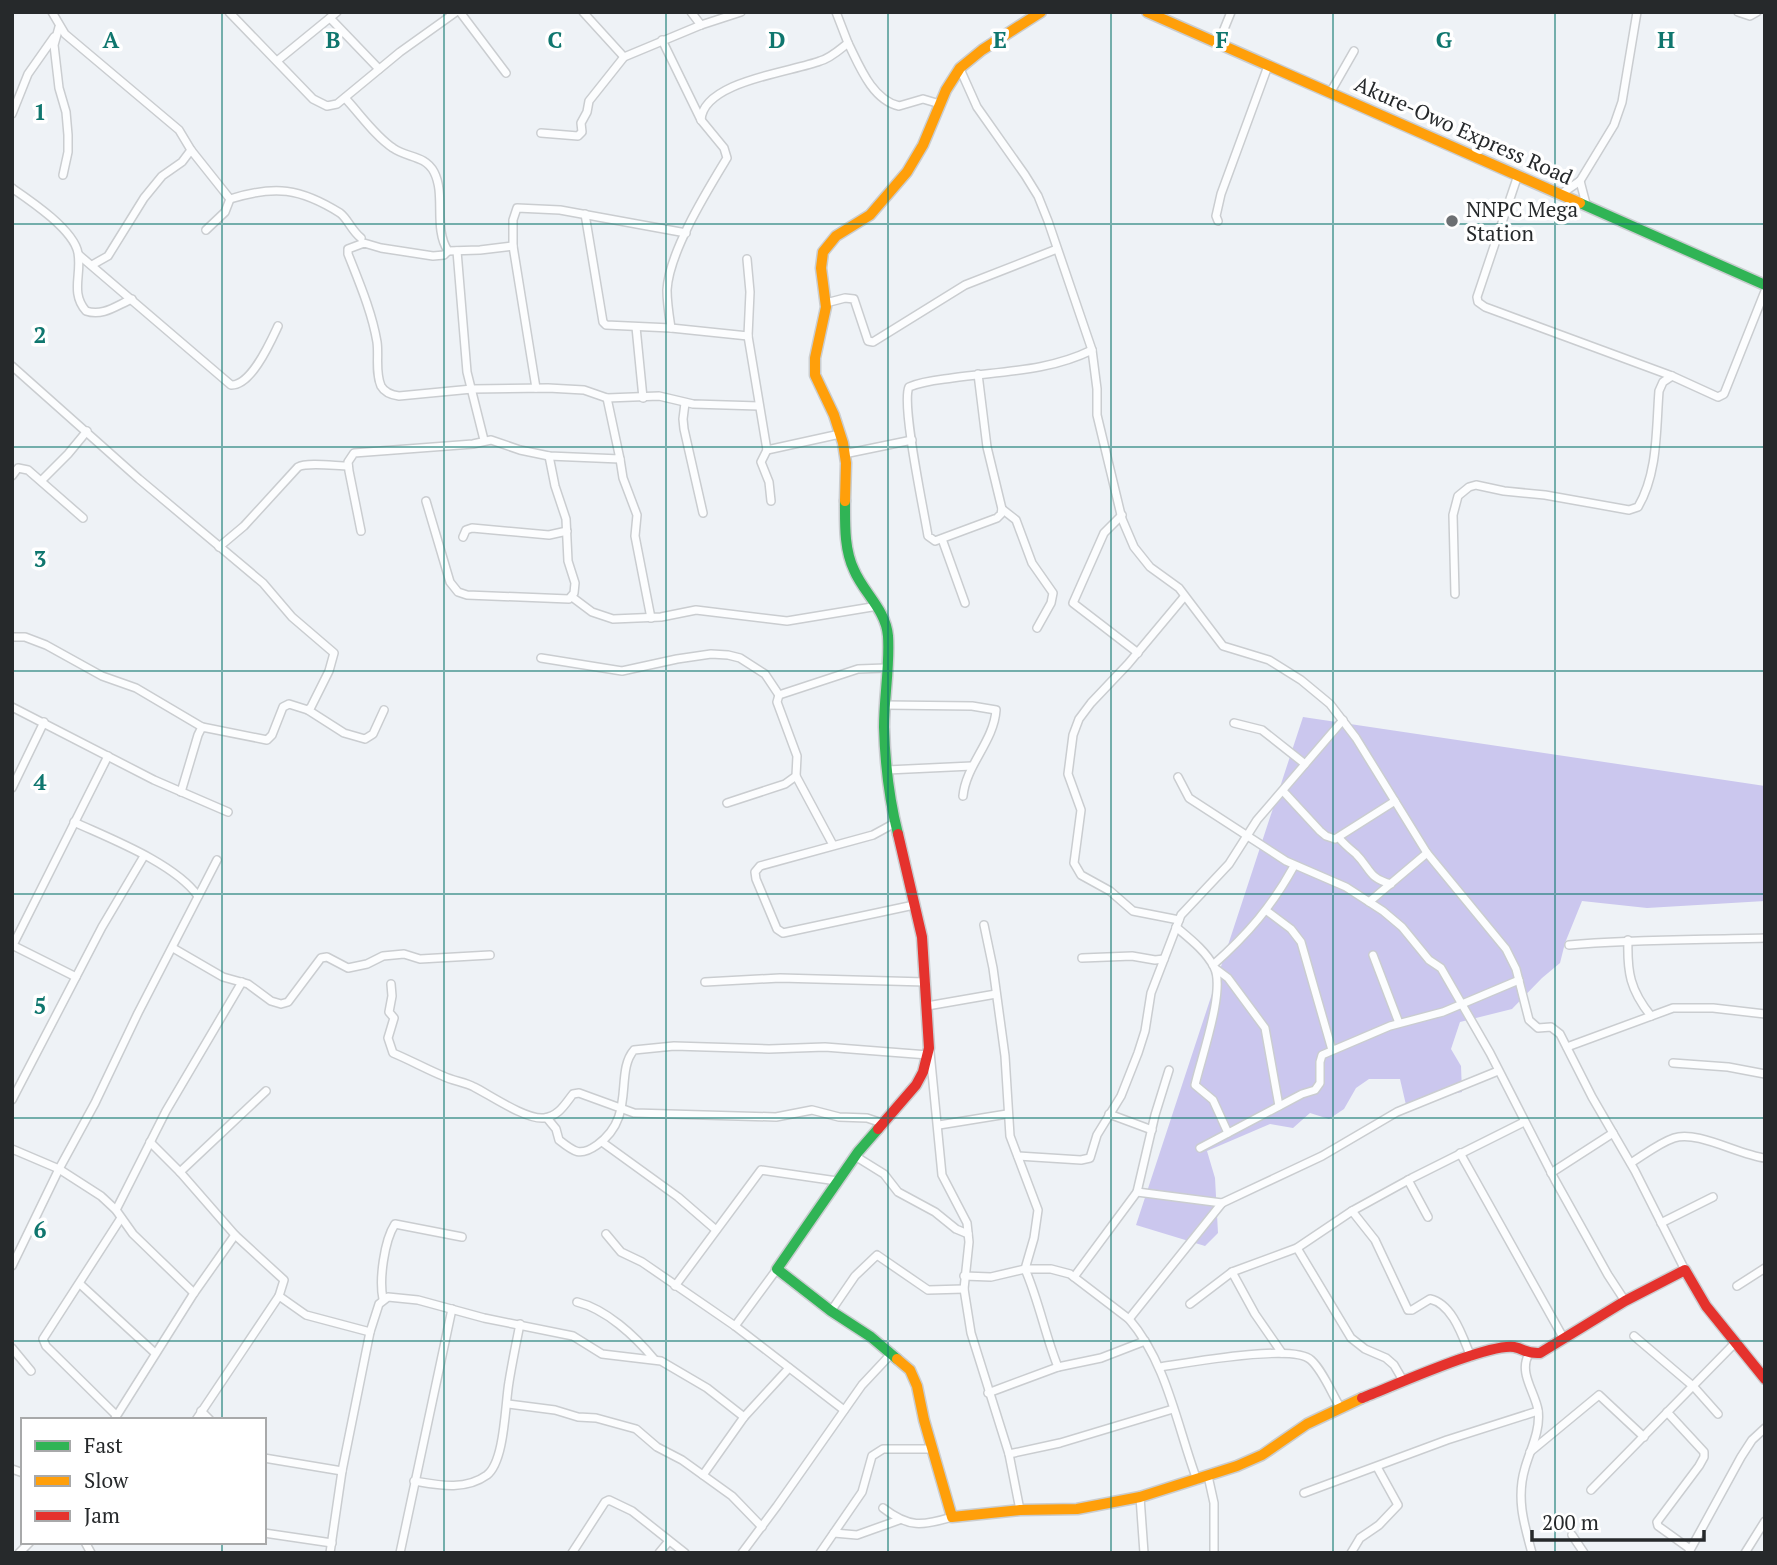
<svg xmlns="http://www.w3.org/2000/svg" width="1777" height="1565" font-family="'PT Serif',serif">
	<style>
		.forest { fill: #cbc7ee }
		.lines { fill: none; stroke-linecap: round; stroke-linejoin: round }
		.street-casing { stroke: #cacdd0; stroke-width: 10 }
		.fast-casing { stroke: #cacdd0; stroke-width: 13 }
		.slow-casing { stroke: #cacdd0; stroke-width: 13 }
		.jam-casing { stroke: #cacdd0; stroke-width: 13 }
		.street { stroke: #fcfdfe; stroke-width: 7 }
		.fast { stroke: #30b455; stroke-width: 10 }
		.slow { stroke: #ff9f0a; stroke-width: 10 }
		.jam { stroke: #e5322d; stroke-width: 10 }
		.grid { fill: none; stroke: #0f766e; stroke-width: 2; stroke-opacity: 0.55 }
		.poi-dot { fill: #6c6f72; stroke: #fff; stroke-width: 2.5 }
		.labels { text-anchor: middle; dominant-baseline: central; stroke-width: 7; stroke-linejoin: round; paint-order: stroke }
		.street-label { font-size: 21px; fill: #26292b; stroke: #fff }
		.poi-label { font-size: 21px; fill: #26292b; stroke: #fff; text-anchor: start }
		.grid-label { font-size: 23px; text-anchor: middle; font-weight: bold; fill: #0f766e; stroke: #fff; stroke-width: 7; stroke-linejoin: round; paint-order: stroke }
	</style>
	<rect width="100%" height="100%" fill="#eef2f6"/>
	<polygon class="forest" points="1303,717 1765,786 1765,901 1647,908 1582,901 1565,943 1560,963 1542,978 1512,1009 1460,1022 1451,1049 1461,1066 1462,1092 1434,1098 1423,1105 1406,1105 1400,1079 1369,1079 1356,1088 1344,1109 1329,1119 1310,1113 1293,1128 1270,1124 1207,1151 1215,1178 1218,1233 1205,1246 1136,1225"/>
	<g class="lines">
		<defs>
			<g id="street">
				<path d="M 52,12 L 65,34 L 179,130 L 191,150 L 230,199 C 275,185 300,188 340,213 C 348,219 351,230 361,238"/>
				<polyline points="229,12 313,99 327,106 337,104 400,52 456,12"/>
				<polyline points="460,12 506,73"/>
				<polyline points="583,12 624,57"/>
				<polyline points="691,12 701,25"/>
				<polyline points="1738,12 1750,16 1757,12"/>
				<polyline points="330,18 379,69"/>
				<polyline points="59,27 54,45 59,88 66,112 68,135 68,152 63,175"/>
				<path d="M 662,40 L 701,120 L 724,148 L 727,158 C 707,191 669,252 667,290 C 667,303 669,315 671,328"/>
				<path d="M 848,43 C 859,65 872,100 899,106 L 923,99 L 940,104"/>
				<polyline points="1218,44 1231,12"/>
				<polyline points="277,61 337,12"/>
				<polyline points="960,69 977,107 1025,175 1038,196 1048,221 1092,350 1097,389 1097,415 1122,519 1134,547 1150,567 1179,588 1223,646 1269,660 1301,680 1330,704 1356,738 1427,853 1506,949 1516,969 1529,1020 1538,1028 1551,1027 1560,1034 1592,1097 1635,1171 1685,1270"/>
				<polyline points="1330,93 1354,51"/>
				<path d="M 345,98 C 360,114 375,136 393,148 C 407,158 425,155 434,172 C 446,195 433,228 448,251 L 480,250 L 513,246"/>
				<polyline points="12,114 28,74 54,37"/>
				<path d="M 701,120 C 703,81 792,72 820,61 C 831,58 839,50 848,43 L 836,12"/>
				<polyline points="541,133 578,136 582,132 581,123 587,112 589,101 624,57 701,25 741,12"/>
				<polyline points="1518,175 1477,297 1478,302 1485,307 1672,376 1718,397 1724,394 1765,291"/>
				<polyline points="1580,181 1586,204"/>
				<path d="M 12,188 C 31,201 74,230 78,253 C 82,274 70,293 86,311 C 103,317 117,305 132,299"/>
				<polyline points="1561,194 1580,181 1614,125 1622,102 1637,12"/>
				<polyline points="585,214 603,322 606,325 671,328 748,336"/>
				<polyline points="1218,221 1216,216 1221,194 1268,66"/>
				<polyline points="206,230 225,212 230,199"/>
				<path d="M 448,251 L 444,255 L 433,256 L 381,248 L 364,243 L 348,249 L 348,254 C 359,282 372,312 377,342 C 379,356 375,372 381,386 C 385,393 391,395 399,396 L 472,389 L 548,388 L 584,390 L 607,398 L 659,396 L 693,404 L 759,406"/>
				<polyline points="457,251 467,372 484,440"/>
				<path d="M 79,255 L 231,385 C 251,386 270,343 278,326"/>
				<polyline points="747,259 750,292 748,336 767,450 761,462 769,482 771,501"/>
				<polyline points="92,265 108,256 144,198 162,176 182,162 191,150"/>
				<polyline points="826,303 845,298 854,299 868,341 873,342 965,285 1057,249"/>
				<polyline points="636,327 643,398"/>
				<polyline points="12,366 139,479 263,583 292,617 334,653 329,671 311,707 308,710 289,704 283,707 272,735 267,740 202,727 198,735 181,792"/>
				<path d="M 978,374 L 987,447 L 1002,509 L 1001,514 L 997,518 L 935,541 L 928,536 C 924,511 901,404 909,387 C 923,381 938,380 952,378 C 1000,371 1047,372 1092,350"/>
				<polyline points="536,388 513,246 513,220 517,208 560,210 686,233"/>
				<polyline points="685,403 683,419 684,429 703,513"/>
				<polyline points="767,450 840,434"/>
				<polyline points="844,454 912,440"/>
				<polyline points="620,459 623,478 637,515 635,536 651,618"/>
				<polyline points="12,476 18,468 28,470 83,518"/>
				<polyline points="42,480 68,454 87,431"/>
				<polyline points="426,501 450,582 458,592 467,595 569,599 574,593 575,583 568,561 566,519 555,486 549,456"/>
				<polyline points="1002,509 1016,520 1032,563 1053,593 1051,603 1037,628"/>
				<polyline points="1122,515 1104,533 1073,603 1138,653"/>
				<polyline points="361,531 349,471 348,462 354,453 473,444 491,440 520,450 549,456 620,459 607,398"/>
				<polyline points="463,537 466,530 472,528 549,535 567,531"/>
				<polyline points="942,539 965,603"/>
				<path d="M 219,547 L 244,526 L 298,467 C 307,462 336,466 348,466"/>
				<path d="M 1455,594 L 1453,515 L 1458,496 L 1469,487 L 1476,485 L 1504,491 L 1545,495 L 1629,510 L 1638,507 C 1658,473 1656,430 1659,391 L 1663,382 L 1672,376"/>
				<polyline points="572,597 592,612 613,619 661,617 696,610 787,621 878,606"/>
				<polyline points="12,637 25,637 46,645 102,676 136,688 202,727"/>
				<polyline points="541,658 622,671 677,659 711,654 728,655 740,658 765,674 779,695"/>
				<path d="M 884,705 L 972,706 L 996,710 C 994,741 966,765 963,796"/>
				<polyline points="12,707 154,780 228,812"/>
				<polyline points="308,710 344,733 365,739 373,734 384,710"/>
				<polyline points="1234,723 1262,730 1305,764"/>
				<polyline points="887,770 972,766"/>
				<polyline points="796,776 833,845"/>
				<polyline points="1178,777 1189,798 1286,861 1346,887 1383,911 1402,927 1429,960 1441,968 1490,1053 1555,1180 1608,1275 1625,1301"/>
				<polyline points="12,788 44,722"/>
				<polyline points="1283,791 1320,831 1326,836 1335,839 1395,801"/>
				<polyline points="727,803 785,784 796,776 797,756 777,702 779,695 858,669 886,668"/>
				<path d="M 74,822 C 111,839 174,863 198,896"/>
				<polyline points="895,823 873,835 760,866 755,872 756,879 777,929 783,933 914,905"/>
				<path d="M 1339,838 C 1345,845 1350,849 1356,854 C 1371,869 1368,878 1391,884"/>
				<polyline points="1369,902 1427,853"/>
				<polyline points="1267,911 1291,929 1301,942 1332,1050"/>
				<polyline points="1179,920 1133,911 1110,891 1081,875 1074,863 1081,810 1068,774 1073,735 1079,719 1091,703 1128,664 1184,597"/>
				<path d="M 984,925 L 993,968 L 1005,1056 L 1010,1136 L 1038,1210 L 1034,1238 L 1025,1269 L 1051,1269 L 1070,1274 L 1129,1319 C 1167,1363 1177,1426 1197,1480"/>
				<path d="M 1176,927 C 1189,938 1206,951 1214,967 C 1226,989 1201,1058 1195,1085 L 1213,1100 L 1228,1133"/>
				<path d="M 1628,940 C 1627,972 1630,990 1651,1016"/>
				<polyline points="12,945 76,977"/>
				<polyline points="13,945 108,756"/>
				<path d="M 1569,945 C 1634,939 1699,940 1765,938"/>
				<polyline points="173,948 223,977 248,984 271,1001 281,1004 288,1002 321,958 327,957 348,968 367,964 383,956 404,954 420,959 490,955"/>
				<polyline points="1373,955 1399,1023"/>
				<polyline points="1082,958 1132,956 1155,960 1164,959"/>
				<path d="M 1213,965 C 1248,934 1272,906 1294,866"/>
				<polyline points="1216,969 1228,978 1265,1028 1279,1106"/>
				<polyline points="705,982 780,978 926,982"/>
				<path d="M 391,984 L 392,996 L 389,1012 L 394,1018 L 388,1038 L 393,1053 C 410,1060 426,1069 443,1076 C 453,1081 465,1082 474,1087 C 490,1095 526,1120 544,1118 C 559,1116 565,1104 573,1094 L 579,1093 L 634,1113 L 776,1117 L 812,1110 L 839,1117 L 867,1118 L 882,1123"/>
				<polyline points="927,1006 996,994"/>
				<polyline points="1567,1047 1673,1008 1713,1008 1765,1014"/>
				<polyline points="930,1052 942,1175 967,1223 969,1242 964,1289 971,1333 1009,1454 1020,1510"/>
				<polyline points="1673,1063 1728,1067 1765,1074"/>
				<polyline points="12,1100 102,927 144,856"/>
				<polyline points="1109,1114 1152,1130"/>
				<path d="M 547,1118 L 556,1129 L 559,1140 C 574,1152 580,1157 597,1145 C 637,1117 614,1073 634,1050 L 674,1046 L 769,1049 L 825,1047 L 928,1055"/>
				<polyline points="939,1125 1007,1114"/>
				<polyline points="150,1142 180,1172 235,1235 284,1280 279,1296 196,1420"/>
				<polyline points="602,1142 678,1197 716,1230"/>
				<polyline points="1200,1148 1302,1094 1315,1090 1320,1083 1320,1062 1322,1055 1390,1026 1443,1012 1519,980"/>
				<polyline points="12,1149 59,1169 101,1196 116,1210 133,1234 194,1293"/>
				<polyline points="1460,1153 1564,1339"/>
				<polyline points="855,1156 884,1174 898,1192 935,1212 956,1229 968,1234"/>
				<polyline points="1018,1156 1081,1160 1090,1158 1097,1135 1121,1096 1138,1053 1145,1031 1151,993 1181,915 1229,864 1257,820 1343,720"/>
				<path d="M 1631,1163 C 1644,1155 1659,1143 1674,1138 C 1697,1130 1739,1155 1765,1158"/>
				<polyline points="180,1172 266,1091"/>
				<polyline points="1551,1173 1613,1133"/>
				<polyline points="1408,1180 1428,1217"/>
				<polyline points="1137,1192 1222,1203"/>
				<polyline points="116,1210 166,1111 242,982"/>
				<path d="M 1352,1211 L 1375,1240 L 1408,1310 L 1412,1310 L 1430,1299 C 1453,1304 1463,1338 1471,1357"/>
				<polyline points="1661,1223 1713,1197"/>
				<polyline points="606,1234 621,1252 642,1262 735,1326 844,1410"/>
				<polyline points="1297,1248 1351,1338 1365,1349 1386,1358 1394,1365 1404,1382"/>
				<polyline points="12,1266 59,1169 95,1103 138,1013 217,860"/>
				<polyline points="1232,1272 1255,1314 1282,1353"/>
				<path d="M 964,1276 L 991,1277 L 1025,1269 C 1039,1301 1045,1335 1058,1367"/>
				<polyline points="1074,1277 1137,1192 1155,1115 1169,1070"/>
				<polyline points="80,1284 155,1353"/>
				<polyline points="675,1286 761,1170 837,1181"/>
				<polyline points="1737,1286 1765,1268"/>
				<polyline points="279,1296 306,1315 370,1332"/>
				<path d="M 383,1299 C 379,1280 384,1241 395,1224 L 462,1237"/>
				<path d="M 577,1302 C 606,1309 635,1336 654,1359"/>
				<polyline points="1190,1304 1232,1272 1297,1248 1352,1211 1412,1178 1524,1122"/>
				<polyline points="831,1311 855,1276 877,1255 928,1290 964,1289"/>
				<polyline points="1129,1319 1222,1203 1322,1156 1397,1112 1498,1071"/>
				<polyline points="735,1326 777,1269"/>
				<polyline points="1634,1336 1694,1387 1718,1414"/>
				<polyline points="12,1348 31,1371"/>
				<path d="M 1529,1354 C 1518,1372 1535,1392 1538,1410 C 1541,1430 1530,1450 1525,1468 C 1516,1498 1524,1524 1532,1553"/>
				<path d="M 1160,1367 C 1186,1363 1293,1343 1311,1360 C 1323,1371 1331,1392 1340,1407"/>
				<polyline points="988,1393 1058,1367 1101,1358 1145,1341"/>
				<polyline points="508,1404 555,1410 578,1417 596,1418 636,1429 657,1447 682,1460 732,1496 762,1527"/>
				<polyline points="201,1411 210,1420"/>
				<polyline points="1667,1412 1704,1452 1704,1457 1699,1466 1657,1522 1658,1526 1690,1549"/>
				<polyline points="116,1415 46,1346 43,1339 121,1218"/>
				<polyline points="114,1420 194,1293 235,1235"/>
				<polyline points="1530,1452 1599,1395 1644,1437"/>
				<polyline points="1009,1454 1060,1443 1173,1409"/>
				<polyline points="264,1458 342,1471"/>
				<polyline points="12,1469 23,1473"/>
				<polyline points="703,1475 744,1417 789,1368"/>
				<polyline points="1208,1476 1214,1503 1214,1553"/>
				<path d="M 414,1481 C 438,1485 465,1491 487,1475 C 505,1461 505,1404 509,1382 C 512,1363 516,1344 520,1324"/>
				<polyline points="1591,1490 1734,1344"/>
				<polyline points="1304,1493 1447,1440 1538,1411"/>
				<polyline points="1140,1497 1144,1553"/>
				<path d="M 883,1508 C 909,1528 922,1526 952,1517"/>
				<polyline points="264,1533 332,1543"/>
				<polyline points="834,1533 857,1535 899,1520"/>
				<polyline points="1572,1535 1584,1553"/>
				<polyline points="85,1542 91,1553"/>
				<polyline points="1689,1552 1741,1457 1752,1440 1765,1428"/>
				<polyline points="19,1553 30,1542"/>
				<polyline points="330,1553 342,1471 370,1332 379,1304 388,1297 418,1300 484,1318 573,1336 602,1354 661,1361 707,1388 744,1417"/>
				<polyline points="400,1553 452,1309"/>
				<polyline points="572,1553 605,1502 609,1500 632,1511 685,1553"/>
				<polyline points="659,1553 669,1541"/>
				<polyline points="742,1553 777,1506 862,1385 892,1353"/>
				<polyline points="820,1553 862,1492 872,1456 883,1449 932,1449"/>
				<polyline points="1351,1553 1360,1538 1379,1525 1398,1505 1377,1467"/>
				<polyline points="1745,1553 1765,1521"/>
			</g>
			<g id="fast">
				<polyline points="1580,203 1765,285"/>
				<path d="M 845,501 C 845,524 844,549 854,570 C 863,592 886,610 888,636 C 890,666 884,697 884,727 C 885,762 889,799 898,834"/>
				<polyline points="878,1129 858,1152 777,1269 831,1311 871,1337 897,1359"/>
			</g>
			<g id="slow">
				<polyline points="1147,12 1580,203"/>
				<polyline points="845,501 846,463 843,443 834,415 815,375 815,358 826,307 821,268 823,252 836,236 870,215 907,172 923,145 946,90 960,68 982,50 1041,12"/>
				<polyline points="897,1359 910,1370 917,1386 924,1420 952,1517 1020,1510 1077,1509 1140,1497 1237,1466 1262,1455 1307,1424 1362,1398"/>
			</g>
			<g id="jam">
				<polyline points="878,1129 916,1085 923,1072 929,1048 922,937 898,834"/>
				<path d="M 1362,1398 C 1391,1387 1488,1343 1514,1347 C 1525,1349 1525,1354 1540,1353 L 1625,1301 L 1685,1270 L 1706,1306 L 1765,1379"/>
			</g>
		</defs>
		<use href="#street" class="street-casing"/>
		<use href="#fast" class="fast-casing"/>
		<use href="#slow" class="slow-casing"/>
		<use href="#jam" class="jam-casing"/>
		<use href="#street" class="street"/>
		<use href="#fast" class="fast"/>
		<use href="#slow" class="slow"/>
		<use href="#jam" class="jam"/>
	</g>
	<path class="grid" d="M 222,12 L 222,1420M 444,12 L 444,1553M 666,12 L 666,1553M 888,12 L 888,1553M 1111,12 L 1111,1553M 1333,12 L 1333,1553M 1555,12 L 1555,1553M 12,224 L 1765,224M 12,447 L 1765,447M 12,671 L 1765,671M 12,894 L 1765,894M 12,1118 L 1765,1118M 12,1341 L 1765,1341M 222,1542 L 222,1553"/>
	<circle class="poi-dot" cx="1452" cy="221" r="7"/>
	<g class="labels">
		<g class="street-label">
			<text transform="translate(1464 130) rotate(24)">Akure-Owo Express Road</text>
		</g>
		<g class="poi-label">
			<text x="1466" y="209">NNPC Mega<tspan x="1466" dy="24">Station</tspan></text>
		</g>
	</g>
	<g class="grid-label">
		<text x="111" y="48">A</text>
		<text x="333" y="48">B</text>
		<text x="555" y="48">C</text>
		<text x="777" y="48">D</text>
		<text x="1000" y="48">E</text>
		<text x="1222" y="48">F</text>
		<text x="1444" y="48">G</text>
		<text x="1666" y="48">H</text>
		<text x="40" y="120">1</text>
		<text x="40" y="343">2</text>
		<text x="40" y="567">3</text>
		<text x="40" y="790">4</text>
		<text x="40" y="1014">5</text>
		<text x="40" y="1238">6</text>
	</g>
	<rect width="1777" height="1565" fill="none" stroke="#26292b" stroke-width="28"/>
	<rect x="21" y="1418" width="245" height="126" fill="#ffffff" stroke="#a8a9aa" stroke-width="2"/>
	<rect x="35" y="1441" width="35" height="10" fill="#30b455" stroke="#a8a9aa" stroke-width="2"/>
	<text x="84" y="1453" font-size="21" fill="#26292b">Fast</text>
	<rect x="35" y="1476" width="35" height="10" fill="#ff9f0a" stroke="#a8a9aa" stroke-width="2"/>
	<text x="84" y="1488" font-size="21" fill="#26292b">Slow</text>
	<rect x="35" y="1511" width="35" height="10" fill="#e5322d" stroke="#a8a9aa" stroke-width="2"/>
	<text x="84" y="1523" font-size="21" fill="#26292b">Jam</text>
	<path d="M1532 1530v10h172v-10" fill="none" stroke="#26292b" stroke-width="3.5"/>
	<text x="1542" y="1530" font-size="21" fill="#26292b" stroke="#ffffff" stroke-width="5" paint-order="stroke">200 m</text>
</svg>
